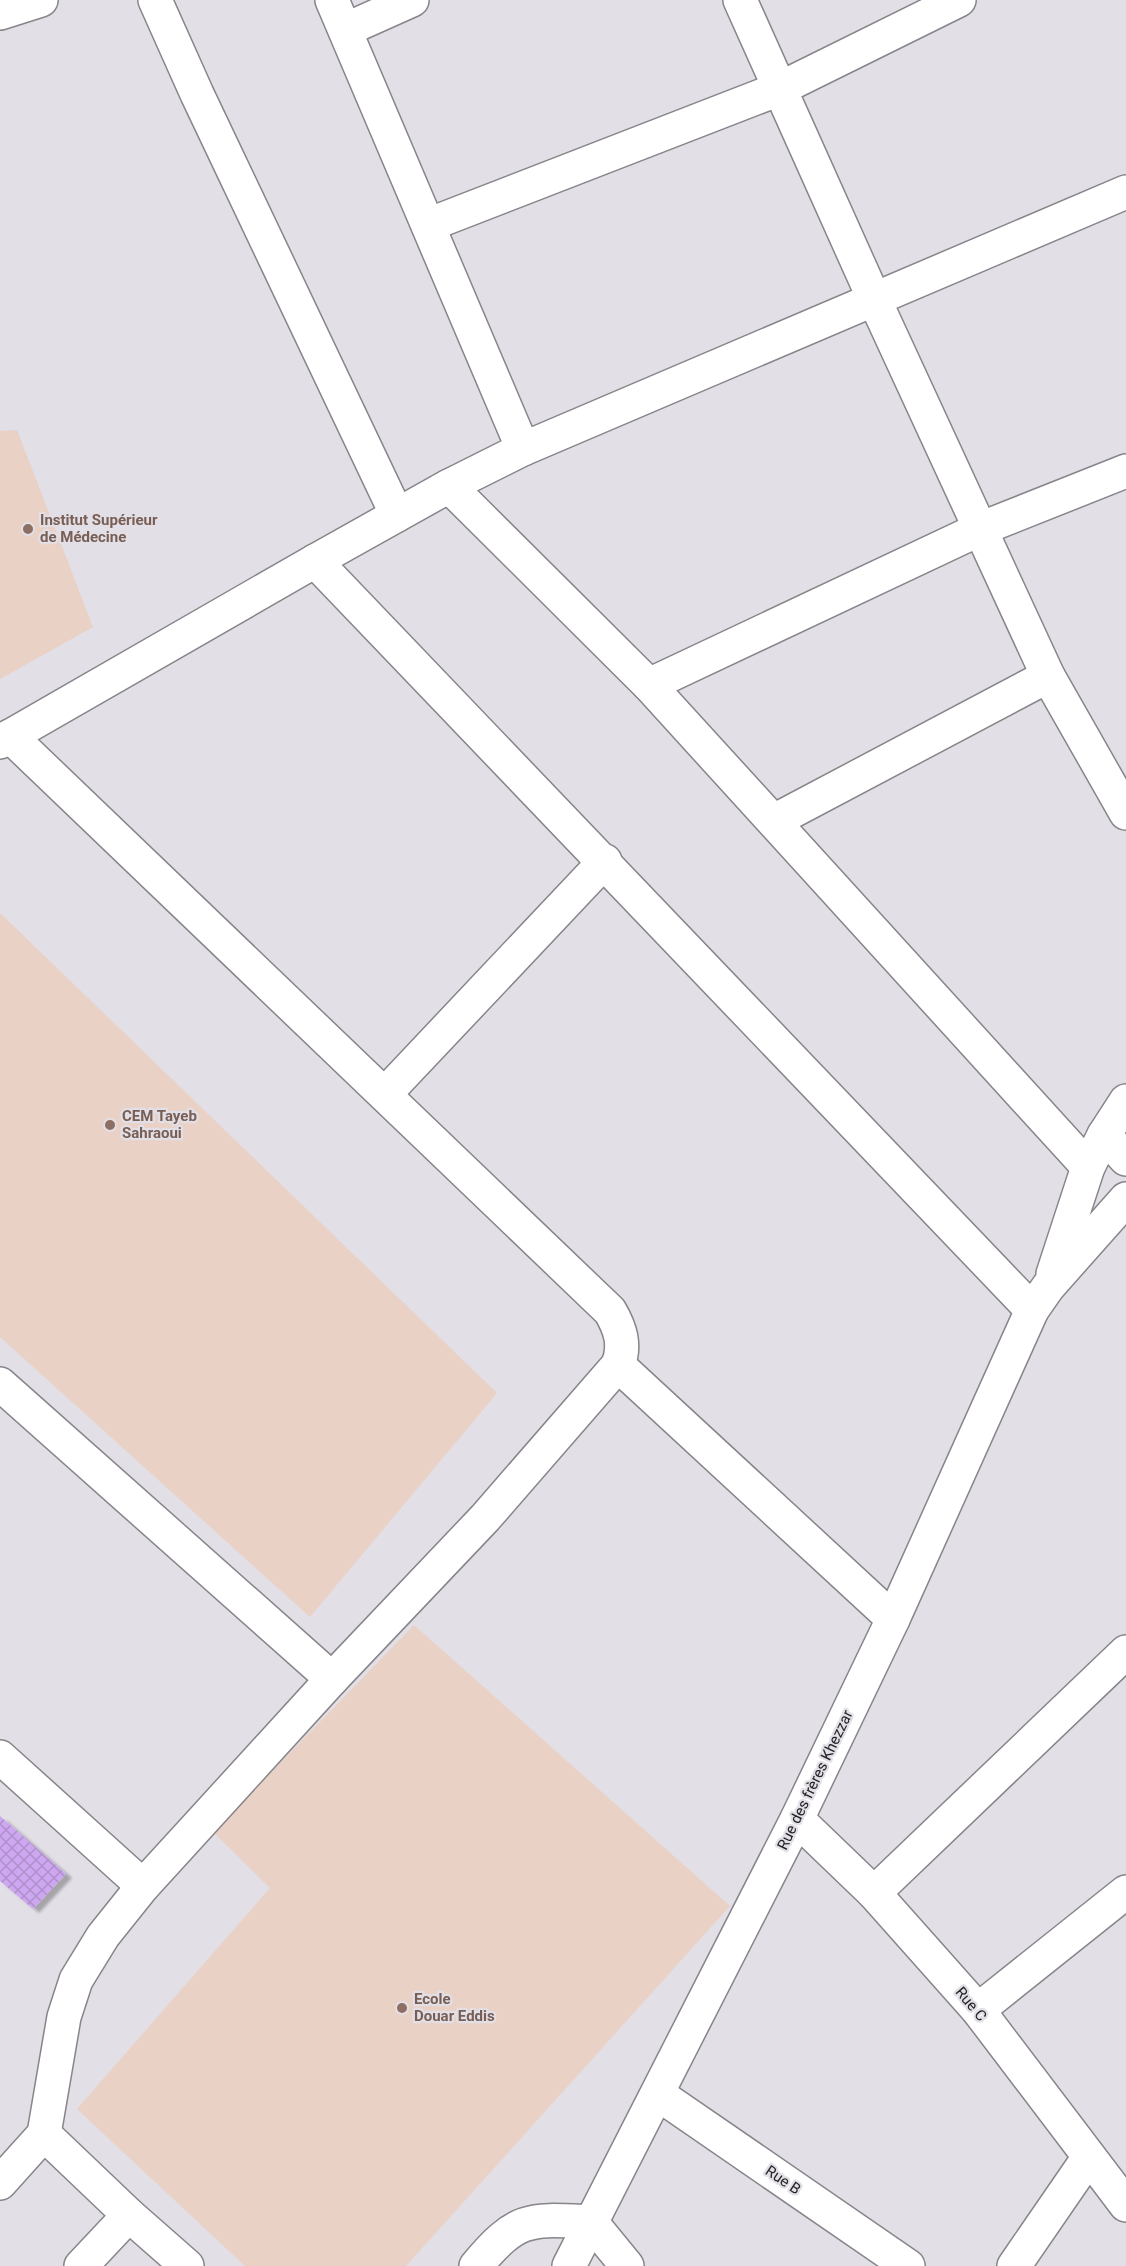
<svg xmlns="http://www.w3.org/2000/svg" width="1126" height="2266" font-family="Roboto,sans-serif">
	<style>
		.education { fill: #e9d1c6 }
		.building { fill: url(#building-cross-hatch); filter: url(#shadow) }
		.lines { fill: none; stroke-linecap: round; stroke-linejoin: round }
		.minor-casing { stroke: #87848a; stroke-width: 36 }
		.major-casing { stroke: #87848a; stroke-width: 36 }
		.minor { stroke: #fff; stroke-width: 33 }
		.major { stroke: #fff; stroke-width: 33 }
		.education-dot { fill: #8d6e63; stroke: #e2dfe6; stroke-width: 2 }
		.labels { text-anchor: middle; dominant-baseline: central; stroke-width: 4.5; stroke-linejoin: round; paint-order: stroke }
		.education-label { font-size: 15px; font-weight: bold; fill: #785e54; stroke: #e2dfe6; text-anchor: start }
		.street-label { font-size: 15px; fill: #242326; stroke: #e2dfe6 }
	</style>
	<defs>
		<pattern id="building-cross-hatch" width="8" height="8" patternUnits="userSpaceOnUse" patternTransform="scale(1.5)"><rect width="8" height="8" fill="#cda7ef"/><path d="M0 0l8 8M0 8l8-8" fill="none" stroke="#b08fcd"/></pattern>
		<filter id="shadow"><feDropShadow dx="6" dy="4" stdDeviation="1.5" flood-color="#0004"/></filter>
	</defs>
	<rect width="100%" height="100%" fill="#e2dfe6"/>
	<g class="education">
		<polygon points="17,430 93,627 0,679 0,431"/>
		<polygon points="0,913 497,1393 310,1617 0,1337"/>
		<polygon points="414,1625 730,1906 406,2266 245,2266 77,2109 270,1888 213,1832"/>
	</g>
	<polygon class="building" points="0,1816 66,1874 33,1909 0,1881"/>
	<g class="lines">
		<defs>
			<g id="minor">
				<polyline points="155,0 197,94 397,515"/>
				<polyline points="332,0 523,449"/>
				<polyline points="740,0 875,301 1048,676 1126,813"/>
				<polyline points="0,13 41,0"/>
				<polyline points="345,30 412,0"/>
				<polyline points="428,225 779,89 959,0"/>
				<polyline points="449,486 649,685 1088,1167"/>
				<polyline points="315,561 1032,1310"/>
				<polyline points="649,685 980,529 1126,471"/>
				<path d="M 10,736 L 610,1311 C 620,1328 626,1345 618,1365 L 485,1518 L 332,1679 L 143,1886 L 103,1936 L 76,1980 L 64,2017 L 44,2134 L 129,2215 L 187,2266"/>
				<polyline points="0,742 315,561 449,486 523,449 1126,192"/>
				<polyline points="774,821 1048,676"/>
				<polyline points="385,1094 605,861"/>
				<polyline points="618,1365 893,1619"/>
				<polyline points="0,1384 332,1679"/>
				<polyline points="0,1757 143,1886"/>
				<polyline points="797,1819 874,1893 978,2010 1126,2205"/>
				<polyline points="874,1893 1126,1652"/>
				<polyline points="978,2010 1126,1892"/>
				<polyline points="658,2094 908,2266"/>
				<polyline points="0,2183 44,2134"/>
				<polyline points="81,2266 129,2215"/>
				<path d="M 476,2266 C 518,2216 529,2219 591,2222 L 627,2266"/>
				<polyline points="1014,2266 1089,2157"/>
			</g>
			<g id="major">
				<polyline points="1104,1135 1126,1159"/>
				<polyline points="1053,1274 1088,1167 1104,1135 1126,1101"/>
				<polyline points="569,2266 797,1819 893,1619 1032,1310 1048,1287 1126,1199"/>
			</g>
		</defs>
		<use href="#minor" class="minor-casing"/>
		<use href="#major" class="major-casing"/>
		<use href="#minor" class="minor"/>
		<use href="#major" class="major"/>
	</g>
	<g class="education-dot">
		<circle cx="28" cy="529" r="6"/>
		<circle cx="110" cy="1125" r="6"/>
		<circle cx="402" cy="2008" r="6"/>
	</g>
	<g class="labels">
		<g class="education-label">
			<text x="40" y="520">Institut Supérieur<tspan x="40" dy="17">de Médecine</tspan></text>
			<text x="122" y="1116">CEM Tayeb<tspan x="122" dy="17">Sahraoui</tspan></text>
			<text x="414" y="1999">Ecole<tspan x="414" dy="17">Douar Eddis</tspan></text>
		</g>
		<g class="street-label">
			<text transform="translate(815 1780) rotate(-64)">Rue des frères Khezzar</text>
			<text transform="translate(971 2004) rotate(50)">Rue C</text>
			<text transform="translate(783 2180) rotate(34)">Rue B</text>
		</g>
	</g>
</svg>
